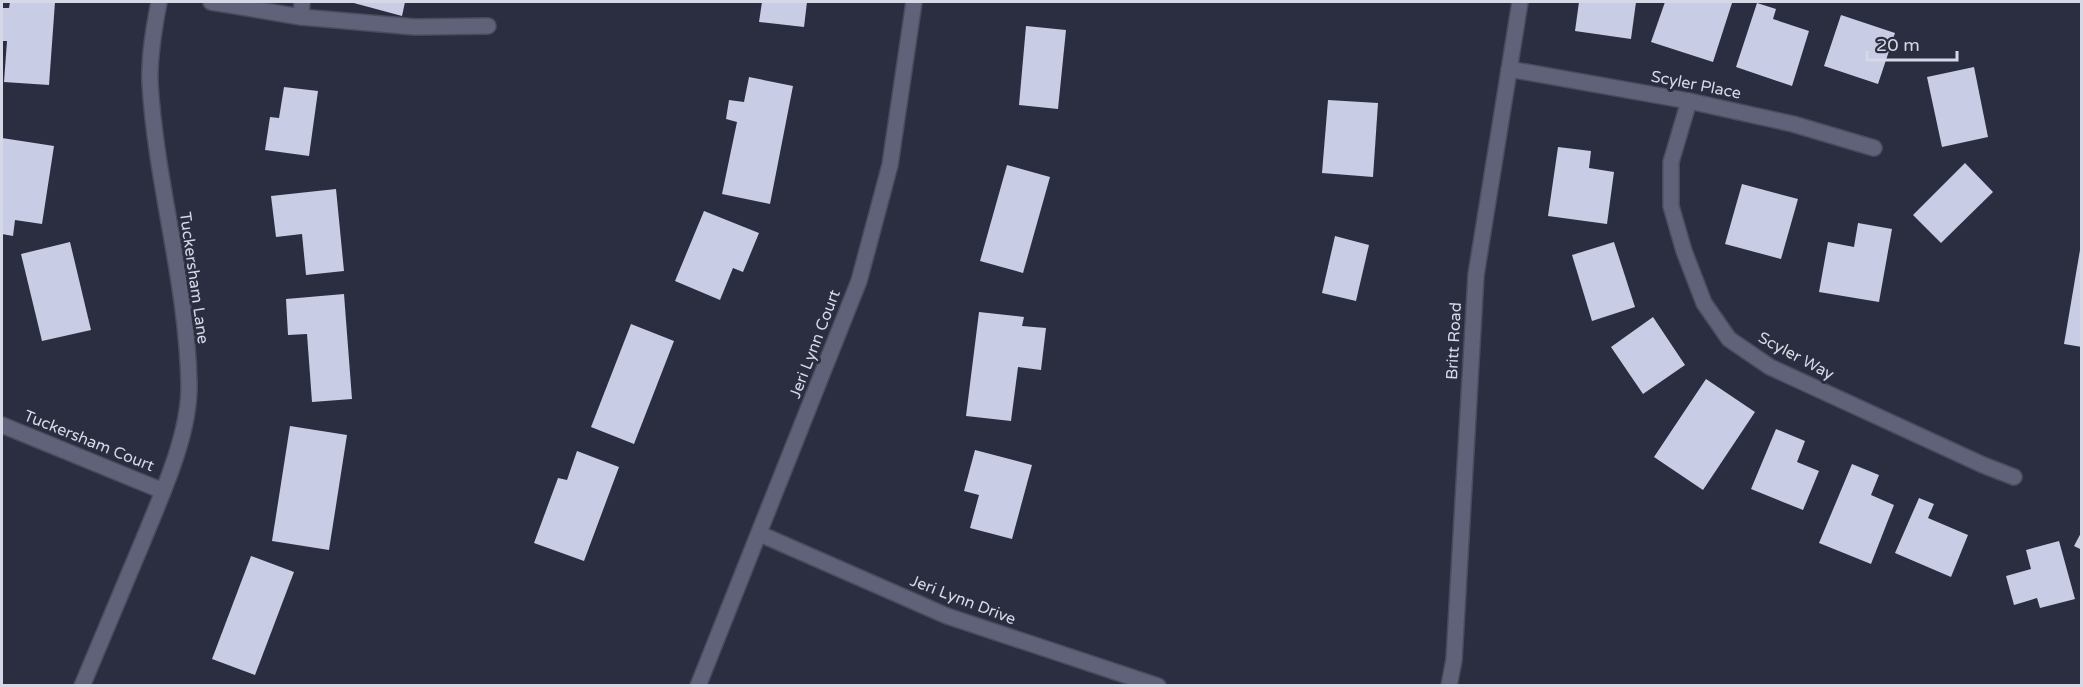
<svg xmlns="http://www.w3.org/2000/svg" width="2083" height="687" font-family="'Varela Round',sans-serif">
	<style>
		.building { fill: #c8cce5 }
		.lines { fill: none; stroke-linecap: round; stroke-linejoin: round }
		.minor-casing { stroke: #4a4c5c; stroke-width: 18 }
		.minor { stroke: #5f6278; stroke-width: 15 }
		.labels { text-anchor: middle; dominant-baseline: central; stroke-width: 6; stroke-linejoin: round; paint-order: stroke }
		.street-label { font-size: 16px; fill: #d6d8e5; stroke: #2b2e41 }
	</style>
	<rect width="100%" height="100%" fill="#2b2e41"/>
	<g class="building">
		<polygon points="10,2 55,2 49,85 4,82 7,41 2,41 2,8 9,8"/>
		<polygon points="350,2 405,2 402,16"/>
		<polygon points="762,2 807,2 804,27 759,22"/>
		<polygon points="1579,2 1636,2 1631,39 1575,31"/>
		<polygon points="1665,2 1732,3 1713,62 1651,42"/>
		<polygon points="1757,3 1776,9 1773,19 1809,31 1792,86 1736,67"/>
		<polygon points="1841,15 1895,33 1878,84 1824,66"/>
		<polygon points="1026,26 1066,30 1058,109 1019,105"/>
		<polygon points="1974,67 1988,137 1942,147 1927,77"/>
		<polygon points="749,77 793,86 770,204 722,194 737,122 726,119 729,100 744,102"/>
		<polygon points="284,87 318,91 309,156 265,150 270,117 279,118"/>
		<polygon points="1328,100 1378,103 1373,177 1322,173"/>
		<polygon points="2,138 54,146 42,224 15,220 13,236 2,234"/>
		<polygon points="1558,147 1591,151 1589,168 1614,172 1607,224 1548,216"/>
		<polygon points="1965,163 1993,192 1941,243 1913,215"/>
		<polygon points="1007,165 1050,177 1023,273 980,261"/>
		<polygon points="1742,184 1798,199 1781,259 1725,244"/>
		<polygon points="336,189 344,271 306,275 302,234 276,237 271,196"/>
		<polygon points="704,211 759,233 743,272 733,268 720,300 675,281"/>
		<polygon points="1858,223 1892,229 1879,302 1819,292 1828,242 1854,247"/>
		<polygon points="1335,236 1369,245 1356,301 1322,293"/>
		<polygon points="70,242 91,330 42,341 21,254"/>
		<polygon points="1614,242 1635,307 1592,321 1572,255"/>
		<polygon points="2080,250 2082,250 2082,347 2064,344"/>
		<polygon points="344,294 352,399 312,402 307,334 288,335 286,299"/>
		<polygon points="979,312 1024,317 1022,326 1046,328 1041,370 1018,367 1011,421 966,416"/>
		<polygon points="1653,317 1685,365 1643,394 1611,347"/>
		<polygon points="631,324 674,341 634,444 591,427"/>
		<polygon points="1706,379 1755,412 1703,490 1654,457"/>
		<polygon points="290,426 347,435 329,550 272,541"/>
		<polygon points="1776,429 1805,441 1797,462 1819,471 1803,510 1751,489"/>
		<polygon points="975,450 1032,465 1012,539 970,528 979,495 964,491"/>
		<polygon points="577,451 619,467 584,561 534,543 558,478 567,480"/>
		<polygon points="1852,464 1879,475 1871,495 1894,505 1871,564 1819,543"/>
		<polygon points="1919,498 1934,504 1928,518 1968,535 1951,577 1895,553"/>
		<polygon points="2082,531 2082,550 2074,546"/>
		<polygon points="2059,541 2075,599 2040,608 2037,598 2014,605 2006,576 2031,569 2026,550"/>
		<polygon points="251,556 294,572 255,675 212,659"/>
	</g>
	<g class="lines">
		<defs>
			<g id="minor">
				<polyline points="211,2 301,17 415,27 488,26"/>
				<polyline points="301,17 302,2"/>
				<polyline points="1509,69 1689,101 1793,124 1874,148"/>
				<polyline points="1689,101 1671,162 1671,206 1684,251 1704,303 1729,339 1770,367 1983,465 2014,477"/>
				<polyline points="2,425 163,491"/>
				<polyline points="760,534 947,616 1158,686"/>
				<path d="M 82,686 C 102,638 122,591 142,543 C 161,496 190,435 189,384 C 187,282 156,184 150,83 C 149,56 154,28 159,2"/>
				<polyline points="698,686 859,281 890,165 914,2"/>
				<polyline points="1449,686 1454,660 1476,275 1520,2"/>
			</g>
		</defs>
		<use href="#minor" class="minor-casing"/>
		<use href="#minor" class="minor"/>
	</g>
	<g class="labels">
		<g class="street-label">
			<text transform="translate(1696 85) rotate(11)">Scyler Place</text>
			<text transform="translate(194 278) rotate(82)">Tuckersham Lane</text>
			<text transform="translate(1454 341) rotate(-87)">Britt Road</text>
			<text transform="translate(815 344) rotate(-69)">Jeri Lynn Court</text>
			<text transform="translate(1796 356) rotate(28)">Scyler Way</text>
			<text transform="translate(89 441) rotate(22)">Tuckersham Court</text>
			<text transform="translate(963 600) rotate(21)">Jeri Lynn Drive</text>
		</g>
	</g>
	<rect width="2083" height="687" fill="none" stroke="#d6d8e5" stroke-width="6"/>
	<path d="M1867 51v9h90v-9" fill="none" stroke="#d6d8e5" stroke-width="3"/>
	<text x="1876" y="51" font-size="18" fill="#d6d8e5" stroke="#2b2e41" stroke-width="4.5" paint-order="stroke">20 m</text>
</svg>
